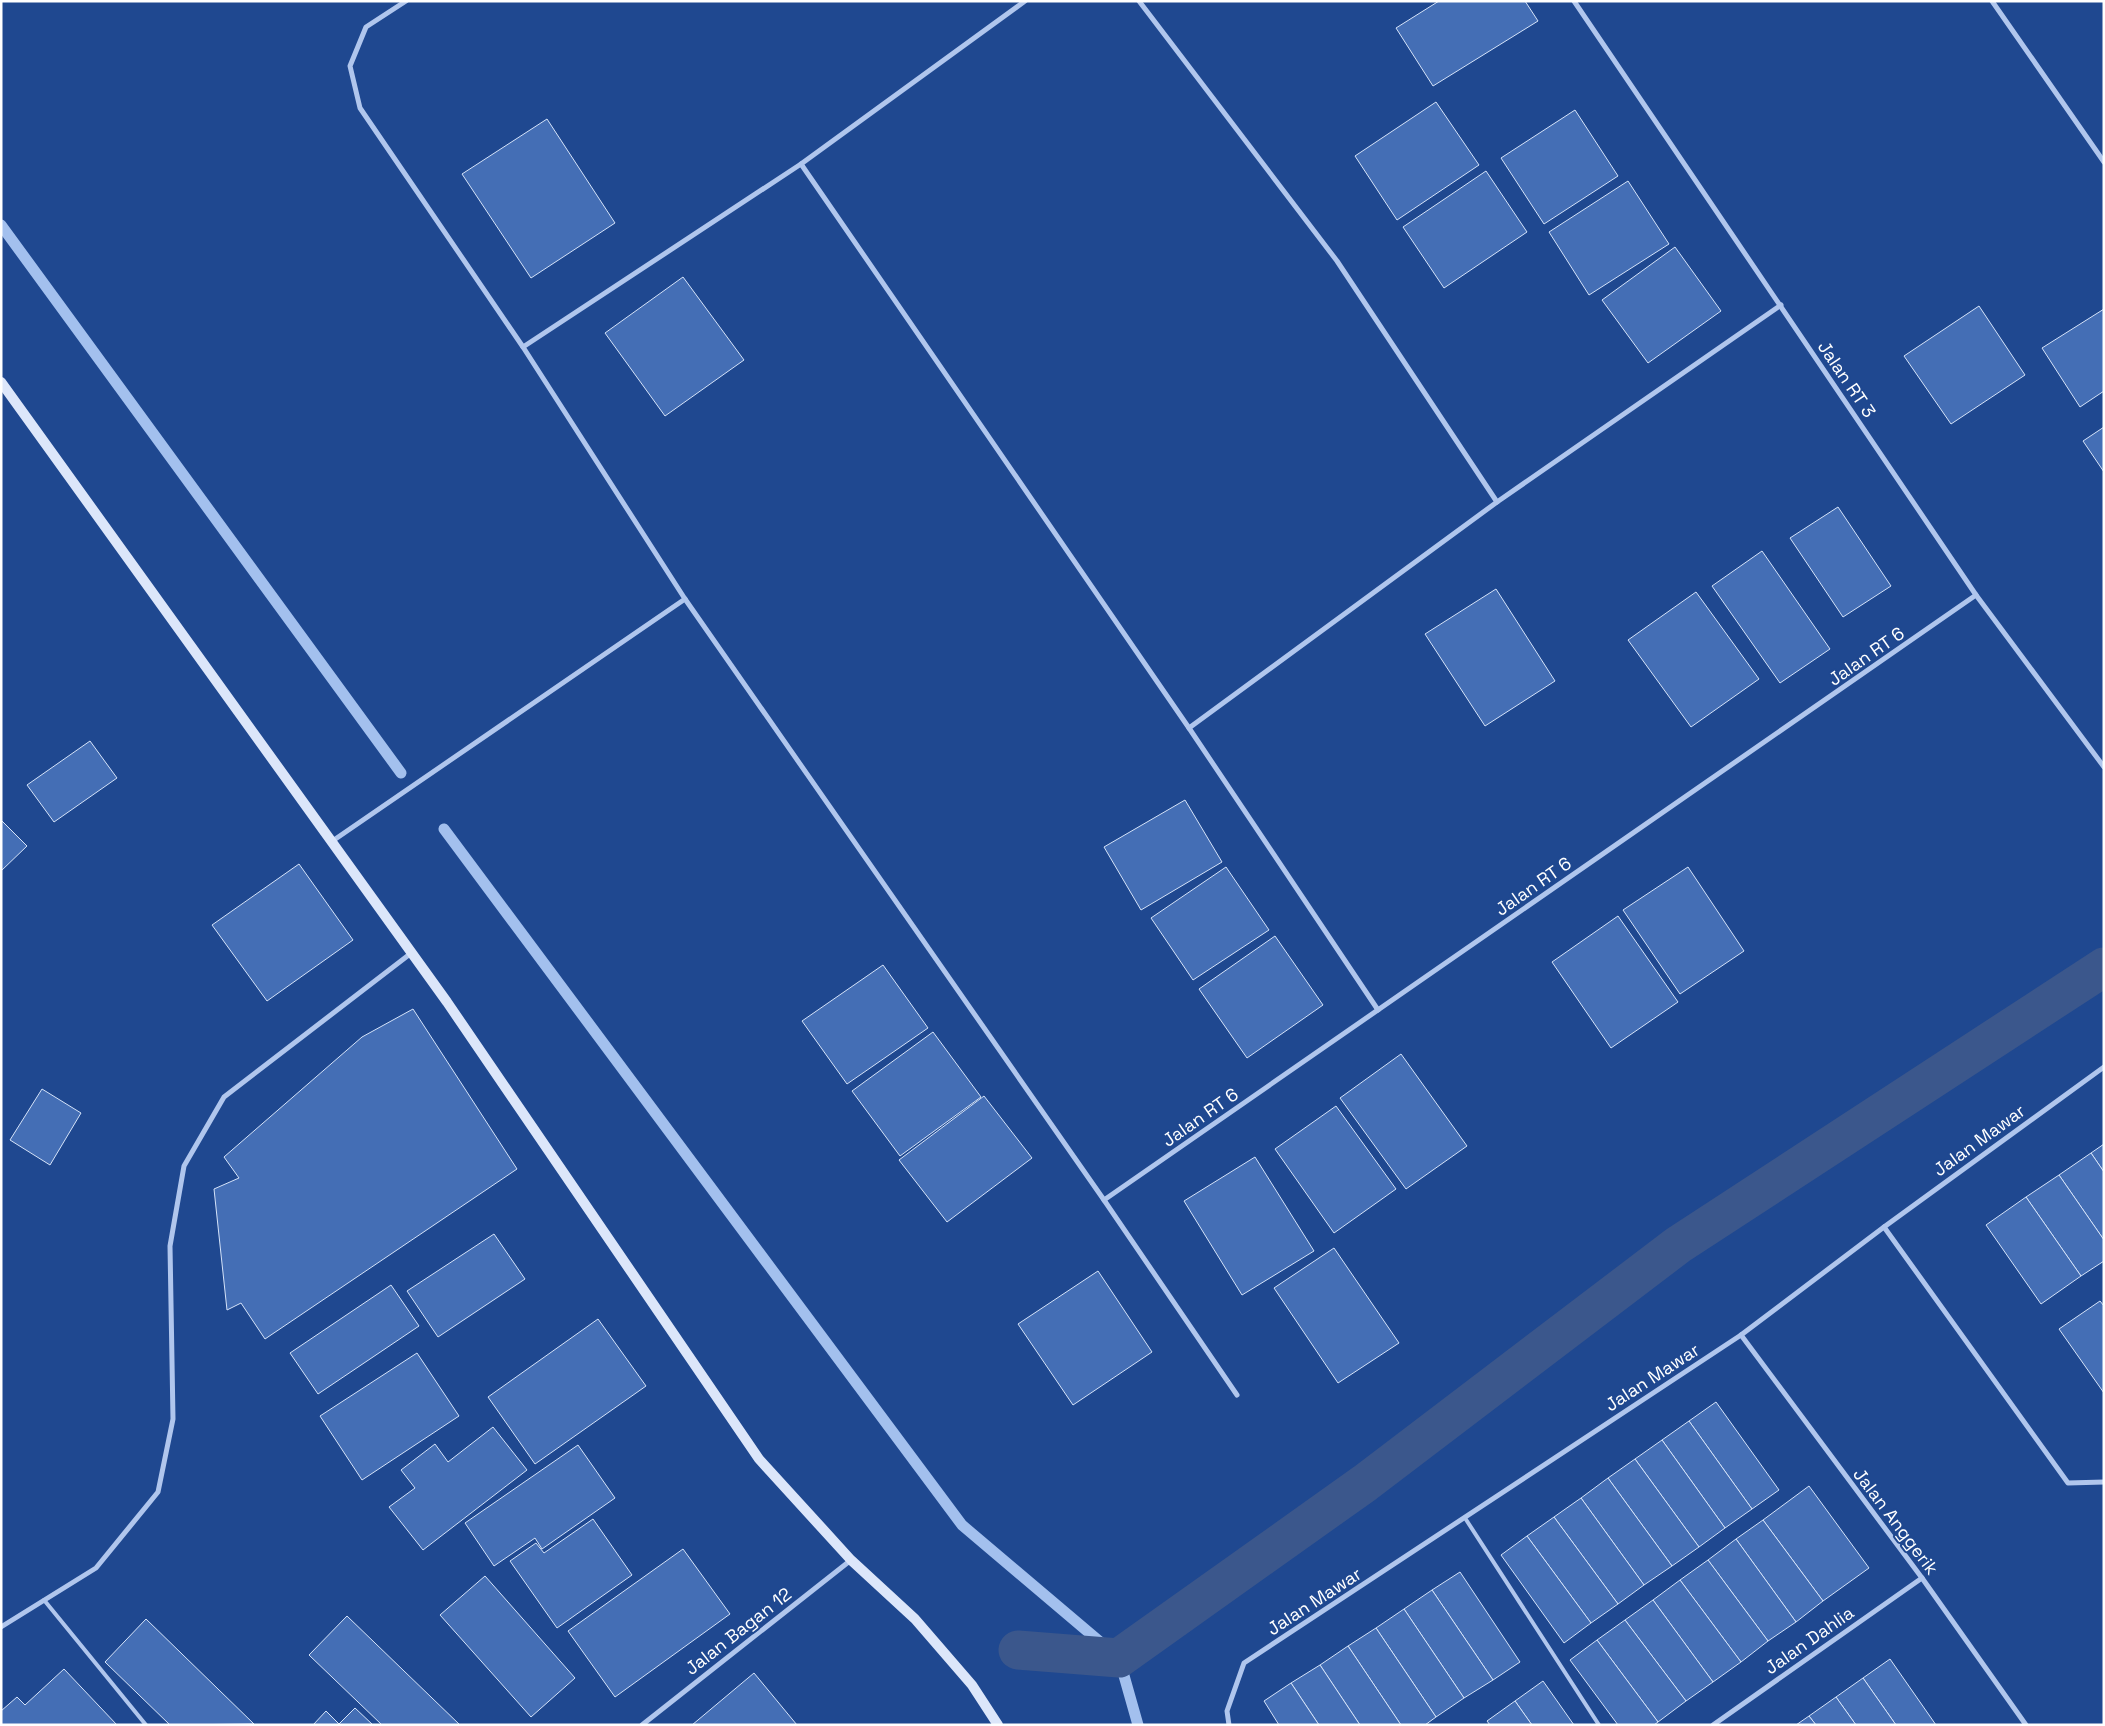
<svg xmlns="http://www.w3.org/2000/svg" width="2105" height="1726" font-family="'Space Grotesk',sans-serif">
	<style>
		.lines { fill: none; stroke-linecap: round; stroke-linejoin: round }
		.stream { stroke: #a3c0ee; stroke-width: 11 }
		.canal { stroke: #3b578c; stroke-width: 39 }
		.building { fill: #446eb5; stroke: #d5e3f9 }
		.lane { stroke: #b0c6ed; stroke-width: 4 }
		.street { stroke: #b0c6ed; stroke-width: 5 }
		.secondary { stroke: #dce6fa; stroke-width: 10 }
		.labels { text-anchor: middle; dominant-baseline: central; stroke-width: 4; stroke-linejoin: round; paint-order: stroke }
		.street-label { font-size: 18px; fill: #fff; stroke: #1f4890 }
	</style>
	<rect width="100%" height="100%" fill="#1f4890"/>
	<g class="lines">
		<g class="stream">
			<polyline points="1,225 401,773"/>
			<polyline points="444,829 962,1525 1119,1658 1138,1725"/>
		</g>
		<polyline class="canal" points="1018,1650 1119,1658 1365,1483 1678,1245 2104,967"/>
	</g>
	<g class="building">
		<polygon points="1439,1 1525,1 1538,21 1433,86 1396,28"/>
		<polygon points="1436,102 1479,165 1397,220 1355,156"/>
		<polygon points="1575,110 1618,176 1544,224 1501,158"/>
		<polygon points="547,119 615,223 531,278 462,174"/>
		<polygon points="1486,171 1527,232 1444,288 1403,227"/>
		<polygon points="1628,181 1669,244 1589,295 1549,232"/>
		<polygon points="1675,247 1721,311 1648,363 1602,300"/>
		<polygon points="683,277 744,360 665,416 605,333"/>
		<polygon points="1979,306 2025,375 1951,424 1904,356"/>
		<polygon points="2104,309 2104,391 2080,407 2042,348"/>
		<polygon points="2104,427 2104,472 2083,441"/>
		<polygon points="1838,507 1891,586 1843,617 1790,538"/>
		<polygon points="1762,551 1830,649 1780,683 1712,586"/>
		<polygon points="1496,589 1555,681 1485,726 1425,634"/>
		<polygon points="1696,592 1759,679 1691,727 1628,640"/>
		<polygon points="90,741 117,778 54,822 27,785"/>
		<polygon points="1185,800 1222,862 1141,910 1104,847"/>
		<polygon points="1,820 27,846 1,871"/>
		<polygon points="299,864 353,940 267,1001 212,925"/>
		<polygon points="1226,867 1269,930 1193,980 1151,918"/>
		<polygon points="1688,867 1744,951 1680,994 1623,910"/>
		<polygon points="1618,916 1678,1002 1611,1048 1552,962"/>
		<polygon points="1275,936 1323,1005 1247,1058 1199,989"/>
		<polygon points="883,965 928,1028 847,1084 802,1021"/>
		<polygon points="413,1009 517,1169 265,1339 241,1303 227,1310 214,1189 239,1178 224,1157 362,1037"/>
		<polygon points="933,1032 981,1097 900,1156 852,1091"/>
		<polygon points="1401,1054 1467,1146 1406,1189 1340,1098"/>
		<polygon points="42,1089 81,1113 50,1165 10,1140"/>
		<polygon points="984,1096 1032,1158 947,1222 899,1160"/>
		<polygon points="1336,1106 1396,1189 1334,1233 1275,1149"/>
		<polygon points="2104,1144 2104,1172 2091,1153"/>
		<polygon points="2091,1153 2104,1172 2104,1240 2059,1175"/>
		<polygon points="1255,1157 1314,1251 1242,1295 1184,1201"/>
		<polygon points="2059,1175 2104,1240 2104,1261 2081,1276 2026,1197"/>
		<polygon points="2026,1197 2081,1276 2041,1304 1986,1225"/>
		<polygon points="494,1234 525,1279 438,1337 407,1291"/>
		<polygon points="1334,1248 1399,1343 1338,1383 1274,1288"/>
		<polygon points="1098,1271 1152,1352 1073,1405 1018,1324"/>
		<polygon points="391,1285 419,1326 318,1394 290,1353"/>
		<polygon points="2100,1301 2104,1306 2104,1393 2059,1329"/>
		<polygon points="598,1319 646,1386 535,1464 488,1397"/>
		<polygon points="417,1353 459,1416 362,1480 320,1416"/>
		<polygon points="1716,1402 1779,1490 1752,1509 1689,1421"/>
		<polygon points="1689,1421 1752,1509 1725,1528 1662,1440"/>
		<polygon points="493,1427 527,1470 423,1550 389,1507 415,1488 401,1470 435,1444 448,1462"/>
		<polygon points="1662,1440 1725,1528 1699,1547 1635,1459"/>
		<polygon points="578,1445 615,1498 542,1549 535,1538 494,1566 465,1523"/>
		<polygon points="1635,1459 1699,1547 1672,1566 1608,1478"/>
		<polygon points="1608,1478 1672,1566 1644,1585 1581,1498"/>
		<polygon points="1809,1486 1869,1568 1823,1601 1763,1520"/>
		<polygon points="1581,1498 1644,1585 1618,1604 1554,1517"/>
		<polygon points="1554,1517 1618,1604 1591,1623 1527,1536"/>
		<polygon points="593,1519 632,1575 557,1628 510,1561 536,1543 544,1553"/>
		<polygon points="1763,1520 1823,1601 1796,1622 1736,1539"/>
		<polygon points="1527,1536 1591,1623 1564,1643 1501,1555"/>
		<polygon points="1736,1539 1796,1622 1768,1641 1708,1560"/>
		<polygon points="683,1549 730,1614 615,1697 568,1631"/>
		<polygon points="1708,1560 1768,1641 1741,1662 1680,1580"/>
		<polygon points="1460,1572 1520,1662 1493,1680 1432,1590"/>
		<polygon points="485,1576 575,1678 531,1717 440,1615"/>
		<polygon points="1680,1580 1741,1662 1713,1682 1653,1600"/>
		<polygon points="1432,1590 1493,1680 1464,1698 1404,1609"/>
		<polygon points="1653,1600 1713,1682 1686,1701 1625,1620"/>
		<polygon points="1404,1609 1464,1698 1436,1717 1376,1628"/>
		<polygon points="347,1616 460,1725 382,1725 309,1655"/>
		<polygon points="146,1619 254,1724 170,1725 105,1662"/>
		<polygon points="1625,1620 1686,1701 1658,1722 1597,1640"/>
		<polygon points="1376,1628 1436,1717 1425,1725 1401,1725 1348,1646"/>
		<polygon points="1597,1640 1658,1722 1654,1725 1618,1725 1570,1660"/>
		<polygon points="1348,1646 1401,1725 1360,1725 1320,1665"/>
		<polygon points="1890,1659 1936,1725 1896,1725 1863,1678"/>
		<polygon points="1320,1665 1360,1725 1319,1725 1291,1683"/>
		<polygon points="64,1669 117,1725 1,1725 1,1711 17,1697 25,1705"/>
		<polygon points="754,1673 797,1725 692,1725"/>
		<polygon points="1863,1678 1896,1725 1856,1725 1836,1697"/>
		<polygon points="1543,1681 1574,1725 1532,1725 1515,1701"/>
		<polygon points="1291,1683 1319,1725 1279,1725 1264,1701"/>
		<polygon points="1836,1697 1856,1725 1816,1725 1809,1716"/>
		<polygon points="1515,1701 1532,1725 1490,1725 1487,1721"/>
		<polygon points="355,1708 373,1725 313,1725 326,1711 339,1724"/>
		<polygon points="1809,1716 1816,1725 1796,1725"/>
	</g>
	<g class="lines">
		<g class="lane">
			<polyline points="1465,1518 1599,1725"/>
			<polyline points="44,1600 146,1725"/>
		</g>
		<g class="street">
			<polyline points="406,1 366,27 350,66 360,108 523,347 685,599 1104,1200 1237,1395"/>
			<polyline points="1139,1 1337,261 1497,502 1781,305"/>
			<polyline points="1574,1 1976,595 2104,767"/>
			<polyline points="1992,1 2104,162"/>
			<polyline points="801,164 1189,728 1497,502"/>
			<polyline points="523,347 801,164 1025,1"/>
			<polyline points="1189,728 1378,1010"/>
			<polyline points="331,842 685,599"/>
			<polyline points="1104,1200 1976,595"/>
			<polyline points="1884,1227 2068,1483 2104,1482"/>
			<polyline points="1741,1335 1922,1578 2026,1725"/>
			<polyline points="1,1627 96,1568 158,1492 173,1419 170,1246 184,1166 224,1097 410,954"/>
			<polyline points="642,1725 851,1560"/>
			<polyline points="1229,1725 1227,1711 1244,1663 1741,1335 1884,1227 2104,1067"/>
			<polyline points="1713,1725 1922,1578"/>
		</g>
		<polyline class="secondary" points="1,382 447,1002 759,1459 851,1560 915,1619 972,1685 998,1725"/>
	</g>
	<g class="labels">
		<g class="street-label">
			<text transform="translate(1847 379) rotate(56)">Jalan RT 3</text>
			<text transform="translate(1866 656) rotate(-35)">Jalan RT 6</text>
			<text transform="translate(1533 886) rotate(-35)">Jalan RT 6</text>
			<text transform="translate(1200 1117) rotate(-35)">Jalan RT 6</text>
			<text transform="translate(1979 1140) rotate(-36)">Jalan Mawar</text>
			<text transform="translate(1652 1377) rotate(-33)">Jalan Mawar</text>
			<text transform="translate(1896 1521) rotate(53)">Jalan Anggerik</text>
			<text transform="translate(1314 1601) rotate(-33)">Jalan Mawar</text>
			<text transform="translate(738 1631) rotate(-38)">Jalan Bagan 12</text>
			<text transform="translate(1809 1640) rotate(-35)">Jalan Dahlia</text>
		</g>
	</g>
	<rect width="2105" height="1726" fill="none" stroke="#ffffff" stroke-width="5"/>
</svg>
